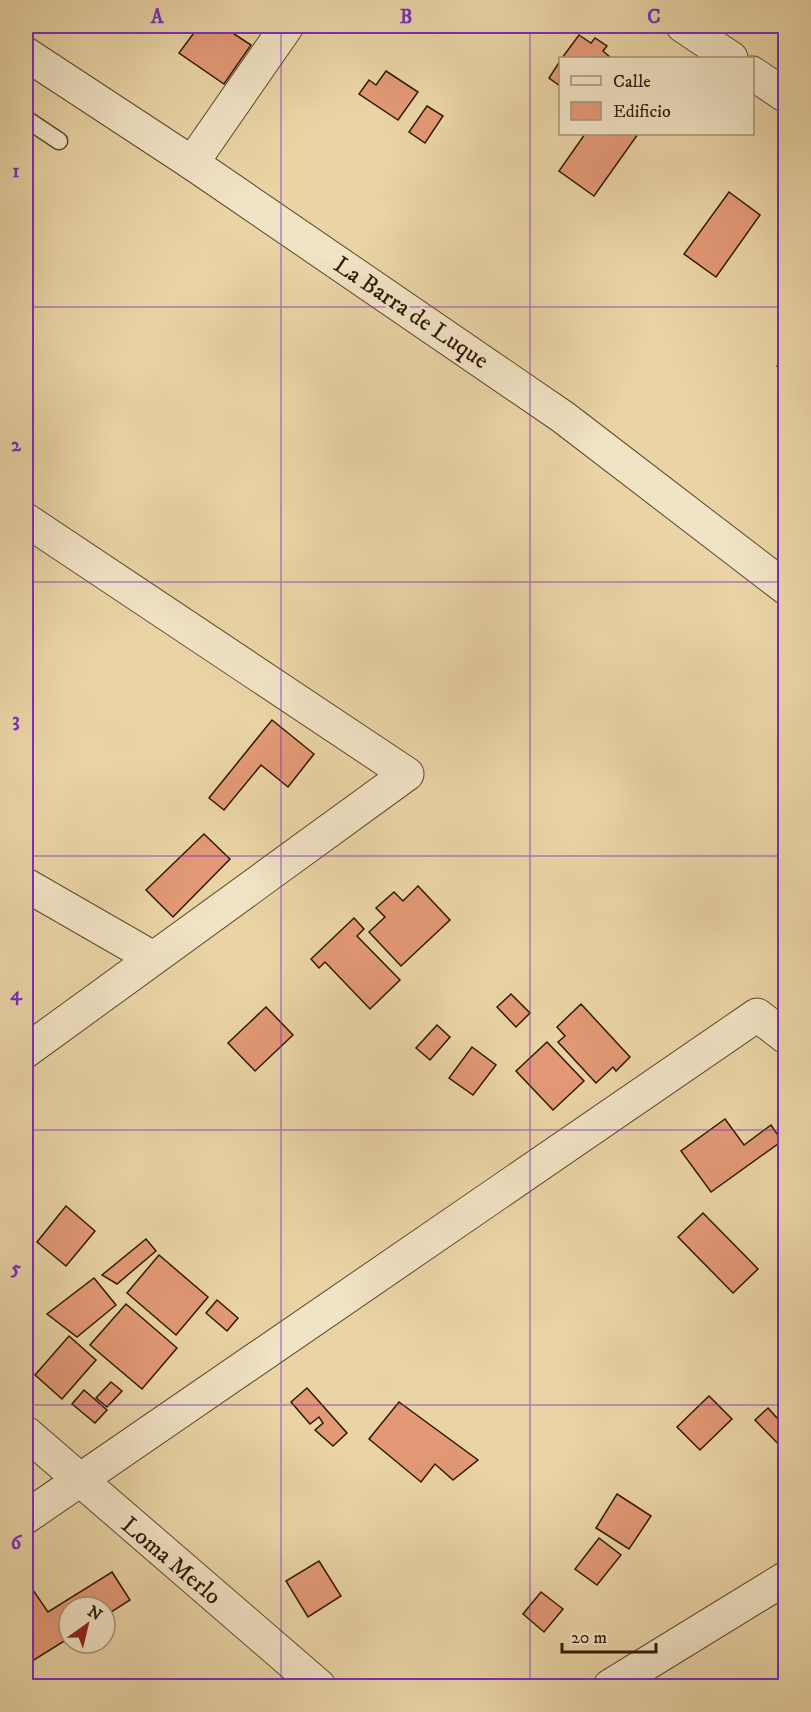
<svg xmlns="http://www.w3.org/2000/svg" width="811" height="1712" font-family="'IM FELL DW Pica',serif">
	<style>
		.building { fill: #e39976; stroke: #2f1903; stroke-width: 1.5 }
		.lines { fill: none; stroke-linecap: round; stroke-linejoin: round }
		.service-casing { stroke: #5e482c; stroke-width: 19 }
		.minor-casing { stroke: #5e482c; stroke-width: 35 }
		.tertiary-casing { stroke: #5e482c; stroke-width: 35 }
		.service { stroke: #f1e3c5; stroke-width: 16 }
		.minor { stroke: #f1e3c5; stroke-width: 33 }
		.tertiary { stroke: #f1e3c5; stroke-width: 33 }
		.grid { fill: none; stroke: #7b2cbf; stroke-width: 1.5; stroke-opacity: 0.55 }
		.labels { text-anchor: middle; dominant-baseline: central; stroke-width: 4.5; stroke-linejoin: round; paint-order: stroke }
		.street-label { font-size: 24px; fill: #2f1903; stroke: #f1e3c5 }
		.neatline { fill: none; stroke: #7b2cbf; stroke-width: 2 }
		.grid-label { font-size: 20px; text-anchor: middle; font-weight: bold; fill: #7b2cbf }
	</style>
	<rect width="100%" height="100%" fill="#ead4a6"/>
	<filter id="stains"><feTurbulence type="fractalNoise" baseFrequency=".00333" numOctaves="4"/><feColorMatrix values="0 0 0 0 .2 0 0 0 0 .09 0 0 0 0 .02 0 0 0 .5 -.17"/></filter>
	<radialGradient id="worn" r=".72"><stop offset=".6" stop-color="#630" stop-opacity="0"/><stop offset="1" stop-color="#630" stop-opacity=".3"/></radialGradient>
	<g class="building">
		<polygon points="199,26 222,26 251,45 224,84 179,53"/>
		<polygon points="579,35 591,43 595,38 607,46 603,51 611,58 562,58"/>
		<polygon points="560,61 560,86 549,78"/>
		<polygon points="386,71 418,92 398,120 359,94 369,80 376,85"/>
		<polygon points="427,106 443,116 425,143 409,132"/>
		<polygon points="585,134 638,134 594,196 559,171"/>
		<polygon points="729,192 760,215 716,277 684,254"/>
		<polygon points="786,354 786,372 777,366"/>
		<polygon points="272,720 314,754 288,787 261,765 224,810 209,798"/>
		<polygon points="204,834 230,859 173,917 146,890"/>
		<polygon points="418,886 450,920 401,966 369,932 385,917 376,908 394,892 403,901"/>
		<polygon points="354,918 364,929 357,936 400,980 370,1009 325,962 319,968 311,959"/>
		<polygon points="511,994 530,1013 516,1027 497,1007"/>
		<polygon points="581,1004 630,1057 616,1071 613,1067 596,1083 558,1042 565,1036 557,1027"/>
		<polygon points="266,1007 293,1035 255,1071 228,1043"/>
		<polygon points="437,1025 450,1037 430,1060 416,1048"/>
		<polygon points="547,1042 584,1081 553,1110 516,1071"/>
		<polygon points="472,1047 496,1065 473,1095 449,1078"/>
		<polygon points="725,1119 744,1145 771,1125 782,1141 711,1192 681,1151"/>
		<polygon points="66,1206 95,1231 66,1266 37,1242"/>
		<polygon points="703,1213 758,1269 733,1293 678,1237"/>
		<polygon points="146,1239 156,1251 117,1284 102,1275"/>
		<polygon points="159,1255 208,1297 176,1335 127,1293"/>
		<polygon points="94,1278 116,1305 77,1337 47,1314"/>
		<polygon points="217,1300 238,1318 227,1331 206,1313"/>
		<polygon points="126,1304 177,1348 142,1389 90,1345"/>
		<polygon points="69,1336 96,1360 62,1399 35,1375"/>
		<polygon points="111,1382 122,1391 107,1407 96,1398"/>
		<polygon points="307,1388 347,1433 333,1446 315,1430 323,1423 319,1417 310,1424 291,1402"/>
		<polygon points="84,1390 107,1410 95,1423 72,1404"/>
		<polygon points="709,1396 732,1419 700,1450 677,1427"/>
		<polygon points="399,1402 478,1460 453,1480 435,1464 421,1482 369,1439"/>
		<polygon points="768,1408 786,1428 786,1452 755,1420"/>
		<polygon points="617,1494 651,1516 629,1549 596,1528"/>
		<polygon points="599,1538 621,1555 597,1585 575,1569"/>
		<polygon points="319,1561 341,1596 308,1617 286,1581"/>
		<polygon points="112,1572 130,1600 105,1616 105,1607 69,1607 69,1638 26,1665 26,1595 33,1590 48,1612"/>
		<polygon points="541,1592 563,1609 544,1632 523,1614"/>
	</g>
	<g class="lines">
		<defs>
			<polyline id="service" points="26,119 59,141"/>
			<g id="minor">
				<polyline points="26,54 192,163 563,417 786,588"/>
				<polyline points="192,163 287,26"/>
				<polyline points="26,520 407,774 26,1051"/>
				<polyline points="26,885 153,958"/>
				<polyline points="26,1433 319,1686"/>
				<polyline points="26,1517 757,1015 786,1037"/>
				<polyline points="610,1686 786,1578"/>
			</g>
			<g id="tertiary">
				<polyline points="683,26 731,58"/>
				<polyline points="752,73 786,96"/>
			</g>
		</defs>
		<use href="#service" class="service-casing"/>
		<use href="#minor" class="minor-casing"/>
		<use href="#tertiary" class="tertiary-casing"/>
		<use href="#service" class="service"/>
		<use href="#minor" class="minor"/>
		<use href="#tertiary" class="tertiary"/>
	</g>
	<path class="grid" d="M 281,26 L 281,1686M 530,26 L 530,1686M 26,307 L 786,307M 26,582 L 786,582M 26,856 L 786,856M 26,1130 L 786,1130M 26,1405 L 786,1405"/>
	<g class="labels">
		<g class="street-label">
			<text transform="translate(411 313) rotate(34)">La Barra de Luque</text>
			<text transform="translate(171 1561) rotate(40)">Loma Merlo</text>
		</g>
	</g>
	<rect width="811" height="1712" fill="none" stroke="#ead4a6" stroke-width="66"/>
	<rect x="559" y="57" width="195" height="78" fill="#f1e3c5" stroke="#a39277" stroke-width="1.5"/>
	<rect x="571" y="76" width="30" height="9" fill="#f1e3c5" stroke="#a39277" stroke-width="1.5"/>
	<text x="613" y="87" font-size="18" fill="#2f1903">Calle</text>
	<rect x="571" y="102" width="30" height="18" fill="#e39976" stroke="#a39277" stroke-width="1.5"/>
	<text x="613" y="117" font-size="18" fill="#2f1903">Edificio</text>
	<g transform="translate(87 1625) rotate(34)"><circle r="28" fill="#f1e3c5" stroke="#a39277" stroke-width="1.5"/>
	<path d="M0-4.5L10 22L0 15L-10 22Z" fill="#8f2418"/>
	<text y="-9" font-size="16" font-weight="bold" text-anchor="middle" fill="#2f1903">N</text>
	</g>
	<path d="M562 1643v9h94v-9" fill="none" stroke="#2f1903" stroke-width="3"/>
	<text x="571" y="1643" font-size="18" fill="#2f1903" stroke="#f1e3c5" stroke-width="4.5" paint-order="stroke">20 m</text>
	<rect x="33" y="33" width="745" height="1646" class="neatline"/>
	<g class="grid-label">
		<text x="157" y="23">A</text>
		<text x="406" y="23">B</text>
		<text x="654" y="23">C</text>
		<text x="16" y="177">1</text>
		<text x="16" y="451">2</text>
		<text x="16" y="726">3</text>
		<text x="16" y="1000">4</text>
		<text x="16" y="1274">5</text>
		<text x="16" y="1549">6</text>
	</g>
	<rect width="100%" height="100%" filter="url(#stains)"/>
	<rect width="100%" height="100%" fill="url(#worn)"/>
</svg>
